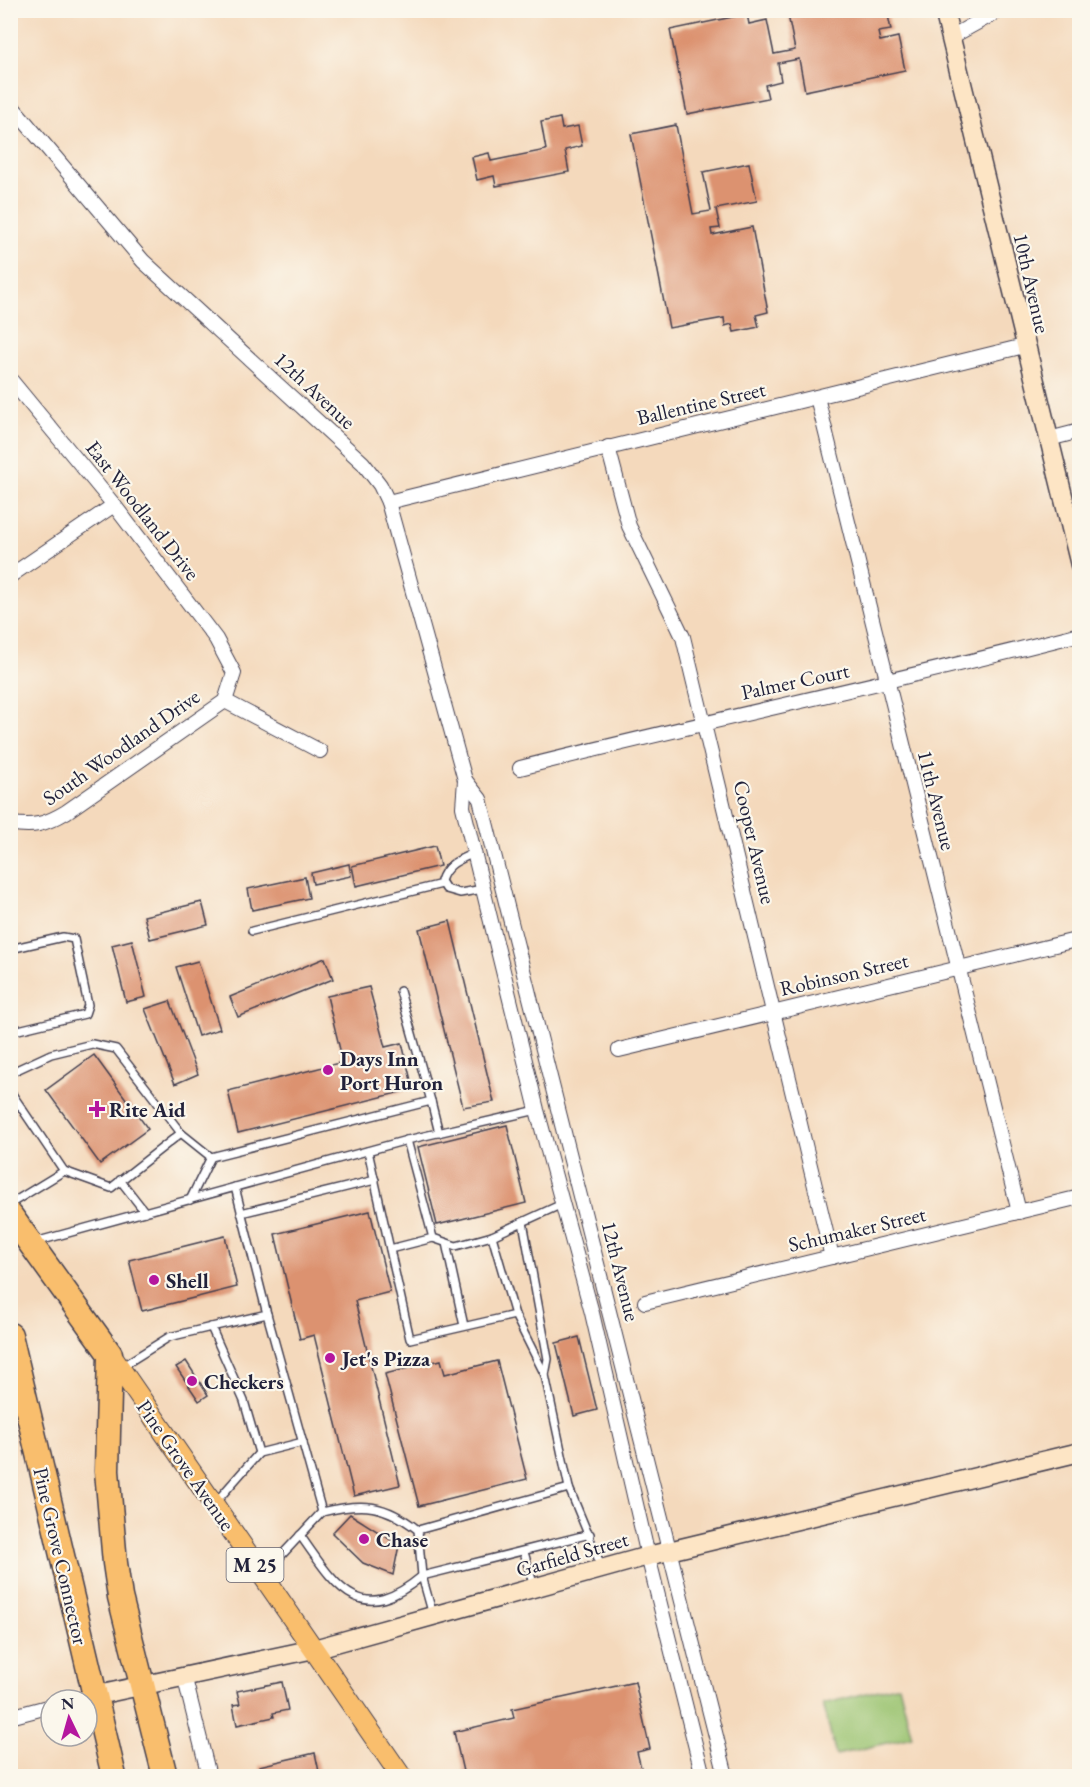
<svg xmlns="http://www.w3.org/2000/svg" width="1090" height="1787" font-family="'EB Garamond',serif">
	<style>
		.green { fill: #99c26e; stroke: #5e7254; stroke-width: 1.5 }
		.building { fill: #dc926f }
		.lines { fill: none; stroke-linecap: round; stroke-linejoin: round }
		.lane-casing { stroke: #423d4e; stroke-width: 10 }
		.street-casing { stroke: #423d4e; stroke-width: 16 }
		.secondary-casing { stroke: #423d4e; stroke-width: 21 }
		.primary-casing { stroke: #423d4e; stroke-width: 22 }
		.highway-casing { stroke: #423d4e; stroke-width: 27 }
		.lane { stroke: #fff; stroke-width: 7 }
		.street { stroke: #fff; stroke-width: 14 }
		.secondary { stroke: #fde5c5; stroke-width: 18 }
		.primary { stroke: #f9be6d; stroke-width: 20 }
		.highway { stroke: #f9be6d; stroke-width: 24 }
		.poi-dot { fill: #b5179e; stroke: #fbf7ec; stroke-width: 2 }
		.labels { text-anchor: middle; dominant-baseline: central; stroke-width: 4.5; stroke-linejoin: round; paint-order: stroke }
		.shield { fill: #fbf7ec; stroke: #636270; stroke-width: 1.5 }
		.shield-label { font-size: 20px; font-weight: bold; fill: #22223b }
		.street-label { font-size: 21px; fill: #22223b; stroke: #fbf7ec }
		.poi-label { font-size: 21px; font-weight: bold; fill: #22223b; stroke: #fbf7ec; text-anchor: start }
	</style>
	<rect width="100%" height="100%" fill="#fbf7ec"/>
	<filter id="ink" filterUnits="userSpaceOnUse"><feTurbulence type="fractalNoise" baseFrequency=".0167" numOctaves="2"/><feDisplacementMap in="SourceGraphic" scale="12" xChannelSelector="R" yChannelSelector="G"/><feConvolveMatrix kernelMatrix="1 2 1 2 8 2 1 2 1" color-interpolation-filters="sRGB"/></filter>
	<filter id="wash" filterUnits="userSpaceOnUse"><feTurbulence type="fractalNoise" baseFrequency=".008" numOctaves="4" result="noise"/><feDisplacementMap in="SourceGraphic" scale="24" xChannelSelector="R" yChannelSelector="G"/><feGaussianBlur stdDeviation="1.35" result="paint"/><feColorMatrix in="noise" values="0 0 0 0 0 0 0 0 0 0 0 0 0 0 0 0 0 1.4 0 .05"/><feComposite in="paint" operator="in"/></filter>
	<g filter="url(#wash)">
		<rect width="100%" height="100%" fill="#f4d9bc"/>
		<polygon class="green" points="899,1685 912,1737 836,1755 823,1704"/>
		<g id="blocks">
			<g class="building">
				<polygon points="787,10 887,10 891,30 878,32 880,41 898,37 905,70 805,91 799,59 778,63 781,81 765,85 768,98 687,114 670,30 747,14 749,24 767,20 774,54 795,50"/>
				<polygon points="560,118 562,129 578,126 582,146 565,150 569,172 496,186 494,176 477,180 472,157 489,153 491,161 546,150 541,122"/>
				<polygon points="676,125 693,214 711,211 703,172 749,163 757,201 716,209 720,228 711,229 712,235 752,227 768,312 756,315 759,327 734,332 732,324 725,326 724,318 669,328 631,134"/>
				<polygon points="435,846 440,866 356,886 352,866"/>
				<polygon points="349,864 351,876 313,884 311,873"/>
				<polygon points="305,877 309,898 252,910 248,889"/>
				<polygon points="202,902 208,925 150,939 144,916"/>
				<polygon points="450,921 494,1102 463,1107 419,929"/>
				<polygon points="132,940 146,997 126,1002 112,945"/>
				<polygon points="325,958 333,979 238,1017 230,997"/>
				<polygon points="198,961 220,1029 198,1036 176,967"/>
				<polygon points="369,987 385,1047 402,1043 413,1089 238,1133 228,1091 343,1062 327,996"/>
				<polygon points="170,1001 198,1074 175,1084 145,1009"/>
				<polygon points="94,1055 148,1129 100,1164 46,1090"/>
				<polygon points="507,1125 526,1203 437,1225 418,1147"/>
				<polygon points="370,1211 390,1292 355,1301 400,1485 354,1496 314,1335 300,1339 275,1234"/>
				<polygon points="225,1236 237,1287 142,1311 129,1260"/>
				<polygon points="579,1337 597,1410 574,1416 556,1343"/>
				<polygon points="441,1360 445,1374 497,1361 527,1479 419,1506 385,1374"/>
				<polygon points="186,1361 208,1395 199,1401 176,1367"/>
				<polygon points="350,1514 399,1545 393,1575 363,1563 332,1533"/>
				<polygon points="282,1682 288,1710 273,1713 274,1717 237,1725 233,1705 240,1704 237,1691"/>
				<polygon points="635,1682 650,1749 637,1752 643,1776 464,1776 454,1732 514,1718 512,1709"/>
				<polygon points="315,1753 320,1776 261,1776 259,1766"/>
			</g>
		</g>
	</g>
	<g filter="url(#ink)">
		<use href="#blocks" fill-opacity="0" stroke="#423d4e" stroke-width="1.5"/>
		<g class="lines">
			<defs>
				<g id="lane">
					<path d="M 474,853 C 459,860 446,864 441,881 L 446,889 L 460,893 L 483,889"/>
					<polyline points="252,931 442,884"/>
					<polyline points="10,949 63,937 74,939 88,1005 85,1014 10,1032"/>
					<polyline points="400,991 431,1101"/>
					<polyline points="10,1073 51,1054 92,1044 116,1049 181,1133 111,1188 64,1171 10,1091"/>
					<polyline points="181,1133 211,1157 431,1101 439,1133"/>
					<polyline points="407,1140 433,1238 456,1246 492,1236 515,1315 545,1375 569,1488 602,1568"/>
					<polyline points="368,1151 410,1339 515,1315"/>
					<polyline points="120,1180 145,1212"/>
					<polyline points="190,1200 211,1157"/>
					<polyline points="10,1204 64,1171"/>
					<polyline points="241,1213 375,1180"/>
					<polyline points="523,1222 548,1359 545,1375"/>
					<polyline points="492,1236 562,1204"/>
					<polyline points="35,1242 407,1140 537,1110"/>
					<polyline points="446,1243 464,1326"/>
					<polyline points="390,1249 433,1238"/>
					<polyline points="211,1327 244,1401 259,1453 215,1503"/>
					<polyline points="121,1367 169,1337 267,1314 235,1187"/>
					<polyline points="259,1453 303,1442"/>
					<path d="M 322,1512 C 363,1502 385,1504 418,1530 L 422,1576 L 433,1615"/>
					<polyline points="418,1530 569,1488"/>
					<path d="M 300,1535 C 337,1588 360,1628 422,1576 L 590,1534"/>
					<polyline points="524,1552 534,1587"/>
					<polyline points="264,1574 322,1512 267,1314"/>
				</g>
				<g id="street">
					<polyline points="951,37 1000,10"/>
					<polyline points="10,104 143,261 363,463 380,485 388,502 465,780 463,807 537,1110 592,1313 648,1556 703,1776"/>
					<path d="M 10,379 L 114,505 L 216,639 L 234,673 L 225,701 L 66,812 C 46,824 33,828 10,823"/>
					<polyline points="817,397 1019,1212"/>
					<polyline points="1049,439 1080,431"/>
					<polyline points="608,447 629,526 683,637 832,1257"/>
					<polyline points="388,502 1024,346"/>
					<polyline points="10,576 114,505"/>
					<polyline points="225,701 320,751"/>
					<path d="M 520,768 C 706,721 894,682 1080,634"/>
					<polyline points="465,780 480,799 726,1776"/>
					<polyline points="619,1050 1080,939"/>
					<polyline points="645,1302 1080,1197"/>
					<polyline points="184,1675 209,1776"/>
					<polyline points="77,1700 93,1696"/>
					<polyline points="10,1717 51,1706"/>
				</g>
				<g id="secondary">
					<polyline points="944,10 1080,565"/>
					<polyline points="93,1696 314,1649 648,1556 1080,1452"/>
				</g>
				<polyline id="primary" points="110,1354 401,1776"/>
				<g id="highway">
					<polyline points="10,1215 110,1354 107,1471 115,1563 120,1597 165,1776"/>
					<polyline points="10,1335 114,1776"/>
				</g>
			</defs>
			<use href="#lane" class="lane-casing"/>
			<use href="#street" class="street-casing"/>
			<use href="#secondary" class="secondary-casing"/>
			<use href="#primary" class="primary-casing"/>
			<use href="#highway" class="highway-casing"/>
			<use href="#lane" class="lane"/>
			<use href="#street" class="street"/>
			<use href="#secondary" class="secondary"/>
			<use href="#primary" class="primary"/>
			<use href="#highway" class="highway"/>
		</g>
	</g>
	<g class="poi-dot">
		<circle cx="328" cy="1070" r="6"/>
		<path d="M94 1100h6v6h6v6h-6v6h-6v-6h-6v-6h6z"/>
		<circle cx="154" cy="1280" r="6"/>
		<circle cx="330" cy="1358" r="6"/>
		<circle cx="192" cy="1381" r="6"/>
		<circle cx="364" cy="1539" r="6"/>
	</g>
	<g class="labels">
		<rect class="shield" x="226.5" y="1548" width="57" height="34" rx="4.5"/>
		<g class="shield-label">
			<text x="255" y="1565">M 25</text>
		</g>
		<g class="street-label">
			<text transform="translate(1032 283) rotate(77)">10th Avenue</text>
			<text transform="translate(315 390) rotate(43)">12th Avenue</text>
			<text transform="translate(701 403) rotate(-13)">Ballentine Street</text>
			<text transform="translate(143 510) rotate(52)">East Woodland Drive</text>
			<text transform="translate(795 681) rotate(-12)">Palmer Court</text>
			<text transform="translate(121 747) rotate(-35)">South Woodland Drive</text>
			<text transform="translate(937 800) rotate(76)">11th Avenue</text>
			<text transform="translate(755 842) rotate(77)">Cooper Avenue</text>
			<text transform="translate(844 974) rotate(-13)">Robinson Street</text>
			<text transform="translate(857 1229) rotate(-13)">Schumaker Street</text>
			<text transform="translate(621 1271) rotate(76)">12th Avenue</text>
			<text transform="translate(186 1465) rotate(55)">Pine Grove Avenue</text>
			<text transform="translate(572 1554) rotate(-16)">Garfield Street</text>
			<text transform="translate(61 1556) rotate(77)">Pine Grove Connector</text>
		</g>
		<g class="poi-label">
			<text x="340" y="1058">Days Inn<tspan x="340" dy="24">Port Huron</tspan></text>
			<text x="109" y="1109">Rite Aid</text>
			<text x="166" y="1280">Shell</text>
			<text x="342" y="1358">Jet's Pizza</text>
			<text x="204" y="1381">Checkers</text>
			<text x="376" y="1539">Chase</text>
		</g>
	</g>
	<rect width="1090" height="1787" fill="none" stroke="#fbf7ec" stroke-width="36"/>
	<g transform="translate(69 1718) rotate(355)"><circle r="28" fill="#fbf7ec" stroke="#a4a2a5" stroke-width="1.5"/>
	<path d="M0-4.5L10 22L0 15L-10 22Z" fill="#b5179e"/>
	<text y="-9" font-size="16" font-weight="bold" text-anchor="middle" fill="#22223b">N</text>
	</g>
</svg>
